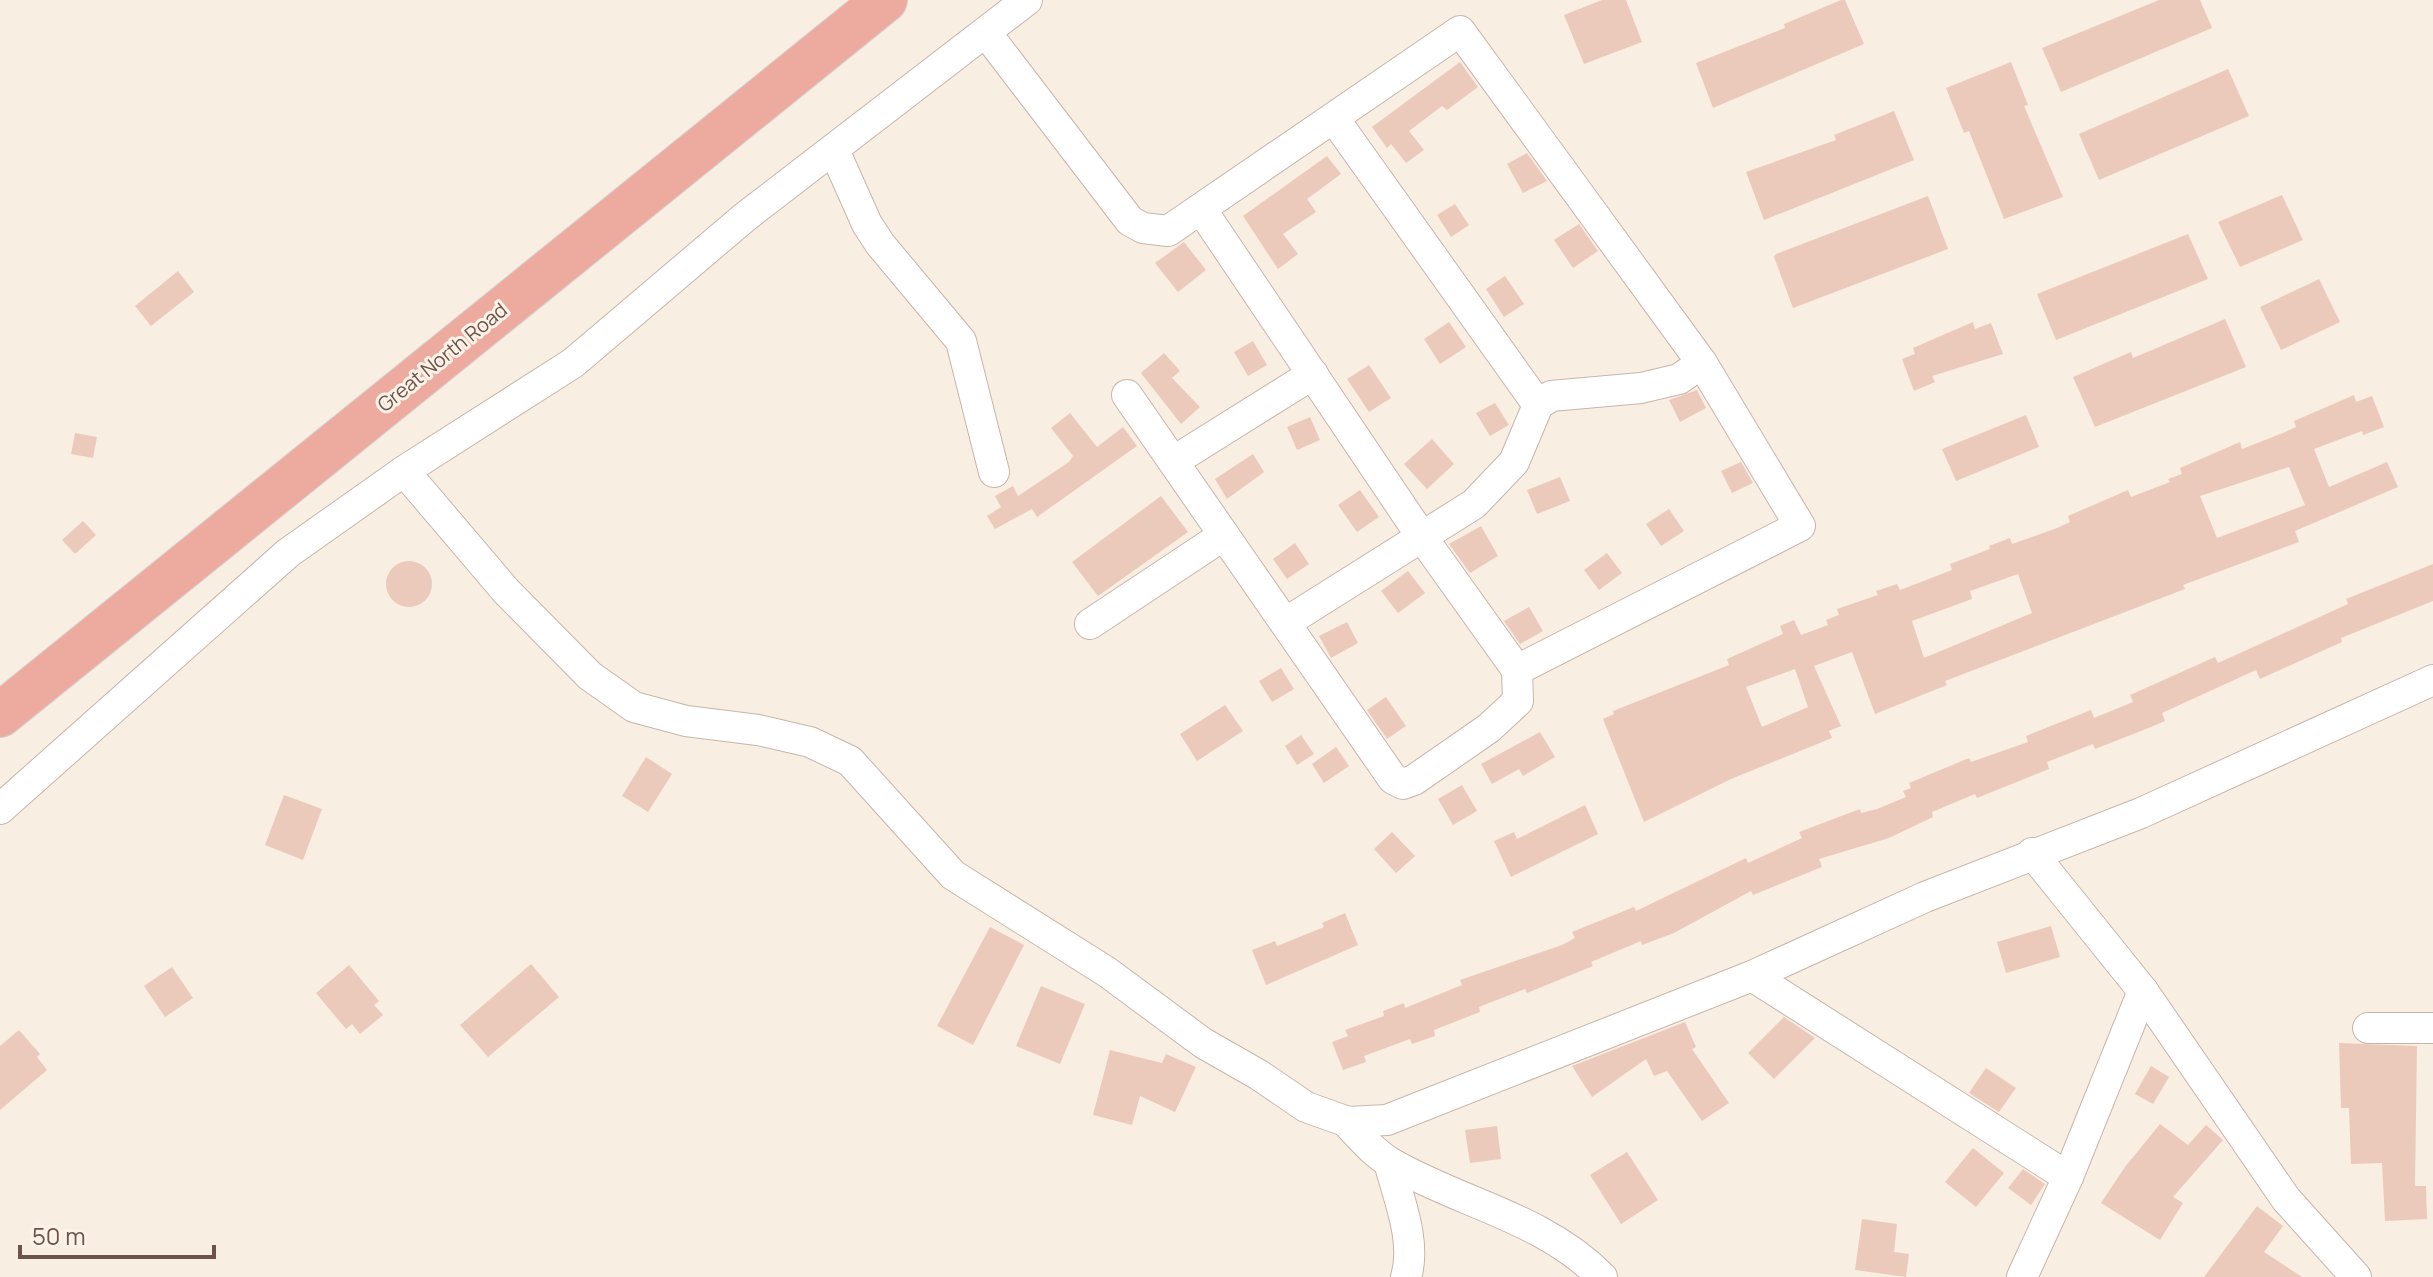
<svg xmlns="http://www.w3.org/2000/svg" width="2433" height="1277" font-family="Manrope,sans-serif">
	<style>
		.building { fill: #ebcabc; fill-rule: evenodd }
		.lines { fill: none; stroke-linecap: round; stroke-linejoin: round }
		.minor-casing { stroke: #c8b5aa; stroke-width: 32 }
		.highway-casing { stroke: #d6cfcd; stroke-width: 46 }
		.minor { stroke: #fff; stroke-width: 30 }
		.highway { stroke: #edab9f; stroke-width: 44 }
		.labels { text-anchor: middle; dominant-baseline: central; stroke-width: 6; stroke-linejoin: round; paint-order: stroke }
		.street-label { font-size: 20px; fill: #6d544b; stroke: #fdf2e7 }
	</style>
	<rect width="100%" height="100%" fill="#f9eee2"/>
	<g class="building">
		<polygon points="1602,0 1626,0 1642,42 1584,64 1564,15"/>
		<polygon points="1841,0 1845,0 1864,44 1713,108 1696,63 1785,28 1784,24"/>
		<polygon points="2159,0 2200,0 2212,28 2061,92 2042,48"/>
		<polygon points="1460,62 1478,87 1447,110 1442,106 1409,131 1424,150 1406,163 1391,144 1387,148 1372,127"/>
		<polygon points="2011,62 2028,105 2024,106 2063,197 2004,219 1969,131 1964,133 1946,88"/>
		<polygon points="2228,69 2249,116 2099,180 2079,134"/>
		<polygon points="1894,111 1914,160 1764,220 1746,172 1836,140 1834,135"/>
		<polygon points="1527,153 1547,181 1523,193 1507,164"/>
		<polygon points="1327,156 1341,174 1307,199 1316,212 1283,234 1298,254 1278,269 1243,216"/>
		<polygon points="2282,195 2303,240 2240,267 2218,222"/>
		<polygon points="1928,196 1948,249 1793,308 1774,257 1776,254"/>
		<polygon points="1455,204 1469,225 1451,237 1437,215"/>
		<polygon points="1579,224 1598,251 1573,268 1554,240"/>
		<polygon points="2188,234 2208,279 2056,340 2037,294"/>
		<polygon points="1184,242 1206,270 1178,292 1155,263"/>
		<polygon points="178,271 194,292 151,326 135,306"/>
		<polygon points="1505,276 1524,304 1504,317 1486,289"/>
		<polygon points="2319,279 2340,322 2281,350 2260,307"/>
		<polygon points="2225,319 2246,367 2095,427 2073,377 2131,352 2133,358"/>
		<polygon points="1449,322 1466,347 1440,364 1424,339"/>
		<polygon points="1973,322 1975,329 1991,323 2003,354 1932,376 1935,382 1914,391 1902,359 1915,354 1913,348"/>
		<polygon points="1253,341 1267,365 1248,376 1234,352"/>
		<polygon points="1164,353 1180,371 1172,378 1200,407 1181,424 1141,373"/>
		<polygon points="1369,365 1391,398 1369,412 1347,379"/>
		<polygon points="1697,390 1706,408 1680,422 1669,400"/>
		<path d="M 2354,395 L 2356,402 L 2372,396 L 2384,427 L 2363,435 L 2362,431 L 2314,449 L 2329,487 L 2387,462 L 2398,487 L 2295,531 L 2299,542 L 2183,585 L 2185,589 L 1945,681 L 1947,685 L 1875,714 L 1852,652 L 1814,666 L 1841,726 L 1829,731 L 1832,738 L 1731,779 L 1644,822 L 1603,719 L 1614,714 L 1613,711 L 1729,665 L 1727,659 L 1783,634 L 1780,626 L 1794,620 L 1801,635 L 1828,625 L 1826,620 L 1839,615 L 1837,609 L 1878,595 L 1876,591 L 1897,584 L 1900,590 L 1952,570 L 1950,564 L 1990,549 L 1989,546 L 2010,538 L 2012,544 L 2057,528 L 2070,522 L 2068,516 L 2128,490 L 2131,497 L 2170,482 L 2168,479 L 2182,474 L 2180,468 L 2240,442 L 2242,449 L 2283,433 L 2296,427 L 2294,421 ZM 2289,467 L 2305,505 L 2217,538 L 2200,496 ZM 2018,574 L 2032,613 L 1924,658 L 1912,621 L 1972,599 L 1970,591 ZM 1795,669 L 1808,707 L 1762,727 L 1746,687 Z"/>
		<polygon points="1495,403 1509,425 1490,436 1476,413"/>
		<polygon points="1070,413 1097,447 1123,427 1137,446 1037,517 1032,509 995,529 987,516 1001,507 995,496 1013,486 1018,496 1069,462 1073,456 1051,428"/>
		<polygon points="2026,415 2039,447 1956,481 1942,449"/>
		<polygon points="1310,417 1320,440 1297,450 1287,427"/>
		<polygon points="75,433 97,437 93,458 71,454"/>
		<polygon points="1432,439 1454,464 1427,489 1404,464"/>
		<polygon points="1253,454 1264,472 1227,499 1215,479"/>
		<polygon points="1741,462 1753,483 1732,493 1721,471"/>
		<polygon points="1560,477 1570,501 1537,514 1527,490"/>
		<polygon points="1360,490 1379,517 1357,532 1338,505"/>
		<polygon points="1161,496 1188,532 1098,596 1072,562"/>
		<polygon points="1669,509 1684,531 1661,546 1646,524"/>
		<polygon points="83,521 96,535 75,554 62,540"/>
		<polygon points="1481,526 1498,556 1470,573 1449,544"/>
		<polygon points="1295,543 1309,564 1287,579 1273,559"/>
		<polygon points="1607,553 1622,573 1599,590 1584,570"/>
		<circle cx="409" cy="584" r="23"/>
		<polygon points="2433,564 2433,601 2341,638 2342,642 2260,679 2256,670 2162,713 2165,721 2151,727 2095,749 2093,744 2047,762 2049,769 1977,798 1975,794 1932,812 1933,817 1889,838 1819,859 1822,867 1753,895 1751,891 1674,933 1642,945 1641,941 1591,962 1593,966 1527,993 1525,989 1479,1007 1480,1012 1434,1030 1435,1036 1412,1044 1410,1039 1364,1056 1366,1062 1343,1070 1332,1042 1348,1036 1345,1030 1384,1016 1383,1011 1404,1003 1405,1008 1462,985 1460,980 1562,945 1575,938 1572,932 1634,907 1636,911 1746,858 1748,863 1802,838 1799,832 1860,809 1861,813 1877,809 1906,797 1903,791 1911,788 1909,783 1969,758 1971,762 2028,742 2026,736 2091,710 2094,718 2133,702 2130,695 2215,657 2218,663 2348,604 2346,599"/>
		<polygon points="1408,571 1425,593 1398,613 1381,591"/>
		<polygon points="1529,607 1543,631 1520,644 1504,621"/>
		<polygon points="1347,622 1358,643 1331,658 1319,636"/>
		<polygon points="1281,668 1294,689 1272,702 1259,681"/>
		<polygon points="1386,697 1406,726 1387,739 1367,710"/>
		<polygon points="1225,705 1243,731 1197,761 1180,734"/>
		<polygon points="1540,732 1555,757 1523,776 1519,769 1492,784 1481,764"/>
		<polygon points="1301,735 1314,754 1297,765 1285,746"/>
		<polygon points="1336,747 1349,766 1324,783 1312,764"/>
		<polygon points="646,757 672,774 648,812 622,796"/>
		<polygon points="1462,785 1477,811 1453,825 1438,799"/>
		<polygon points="284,795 322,809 303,860 265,845"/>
		<polygon points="1585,805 1598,834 1511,877 1494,841 1514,832 1517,839"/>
		<polygon points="1392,832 1415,856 1396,873 1374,849"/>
		<polygon points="1345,913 1358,945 1266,985 1252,950 1275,941 1277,946 1324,927 1322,923"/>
		<polygon points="2051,926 2060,957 2006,973 1997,942"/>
		<polygon points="990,927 1024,945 973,1045 937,1026"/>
		<polygon points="531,964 559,997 488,1057 460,1025"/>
		<polygon points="349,965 379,1001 374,1005 383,1015 360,1034 352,1024 346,1029 316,993"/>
		<polygon points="172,967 193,998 165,1017 144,986"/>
		<polygon points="1041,986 1085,1004 1060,1064 1016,1046"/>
		<polygon points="1784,1017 1815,1038 1774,1079 1748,1053"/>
		<polygon points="1685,1022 1696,1047 1692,1049 1729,1103 1702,1121 1667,1071 1654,1076 1646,1059 1592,1097 1572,1066"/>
		<polygon points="19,1030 40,1054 37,1057 47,1070 0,1110 0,1046"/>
		<polygon points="2339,1043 2417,1046 2415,1186 2426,1186 2427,1219 2385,1221 2382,1163 2351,1164 2349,1108 2341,1108"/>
		<polygon points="1110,1050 1162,1063 1166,1054 1196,1067 1175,1112 1140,1096 1132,1125 1093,1115"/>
		<polygon points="2151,1066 2169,1077 2153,1104 2135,1094"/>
		<polygon points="1986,1068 2016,1088 1999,1112 1969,1093"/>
		<polygon points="2160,1124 2188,1145 2206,1125 2223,1140 2173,1197 2183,1203 2160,1240 2101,1203 2125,1167"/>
		<polygon points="1497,1126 1501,1159 1470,1163 1465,1130"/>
		<polygon points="1973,1148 2004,1173 1976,1207 1945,1182"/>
		<polygon points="1627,1152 1658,1200 1621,1224 1590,1175"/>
		<polygon points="2023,1169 2045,1184 2031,1205 2008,1188"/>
		<polygon points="2257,1206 2283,1226 2264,1252 2302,1277 2204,1277"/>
		<polygon points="1862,1219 1897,1224 1894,1252 1909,1254 1906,1277 1855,1270"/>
	</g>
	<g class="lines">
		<defs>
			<g id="minor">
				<polyline points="987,34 1130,221 1143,228 1168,231 1460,31 1702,363 1800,526 1517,670 1518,701 1489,728 1414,780 1403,784 1393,779 1127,395"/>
				<polyline points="1335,120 1538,405"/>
				<polyline points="834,150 867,224 880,244 961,341 994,472"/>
				<polyline points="1201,209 1422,537 1517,670"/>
				<polyline points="1174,461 1313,374"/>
				<polyline points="404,471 506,591 590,676 634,707 686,721 758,730 810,742 850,761 953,875 1107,972 1203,1043 1259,1075 1306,1107 1348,1122 1387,1120 1752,976 1925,897 2141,813 2433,680"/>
				<polyline points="1285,623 1474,504 1514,462 1538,405 1551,396 1641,388 1679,379 1702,363"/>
				<polyline points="1090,624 1224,535"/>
				<polyline points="0,809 288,553 404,471 573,363 745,217 1027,0"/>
				<polyline points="2032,853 2143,991 2286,1199 2356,1277"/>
				<polyline points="1752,976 2068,1177"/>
				<polyline points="2368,1028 2433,1028"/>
				<path d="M 1345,1121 C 1359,1135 1373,1153 1391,1163 C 1462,1204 1542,1217 1602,1277"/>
				<path d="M 1389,1162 C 1398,1197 1417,1242 1406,1277"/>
				<polyline points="2022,1277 2068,1177 2143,991"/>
			</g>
			<polyline id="highway" points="0,715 885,0"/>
		</defs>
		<use href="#minor" class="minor-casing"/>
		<use href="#highway" class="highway-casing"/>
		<use href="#minor" class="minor"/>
		<use href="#highway" class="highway"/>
	</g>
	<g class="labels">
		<g class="street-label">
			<text transform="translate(442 357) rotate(-39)">Great North Road</text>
		</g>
	</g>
	<path d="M20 1245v12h194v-12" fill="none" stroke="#6d544b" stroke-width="4"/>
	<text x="32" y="1245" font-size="24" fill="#6d544b" stroke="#fdf2e7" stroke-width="6" paint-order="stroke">50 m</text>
</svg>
